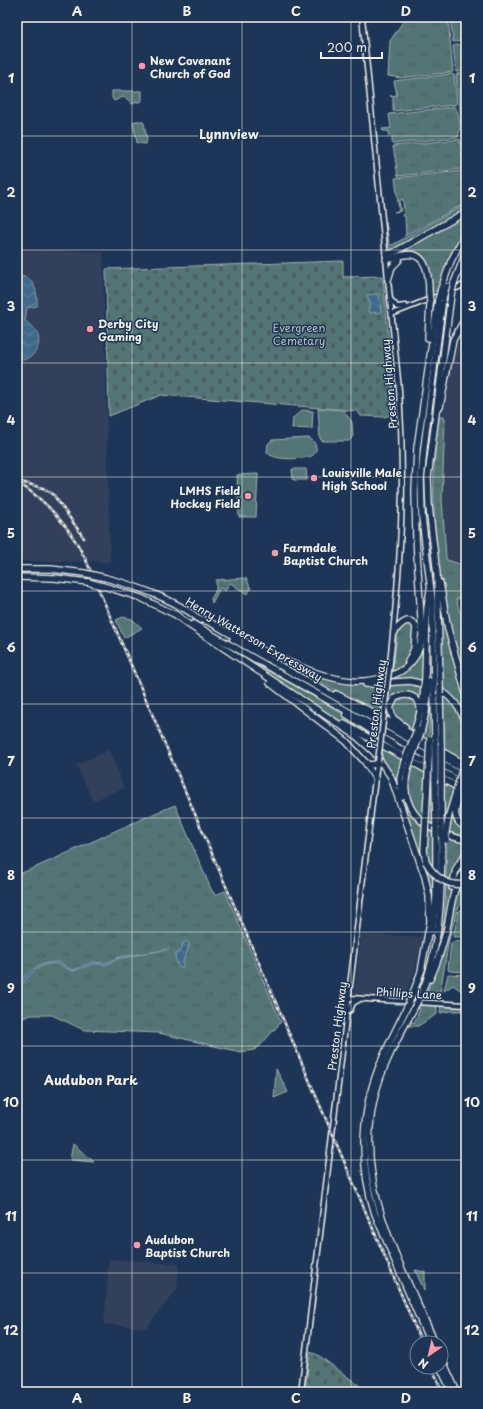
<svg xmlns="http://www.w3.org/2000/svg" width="483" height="1409" font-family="'Playpen Sans',sans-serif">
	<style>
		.built { fill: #30415c }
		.grass { fill: url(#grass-tufts); stroke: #a4b3ae }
		.cemetery { fill: url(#cemetery-stones); stroke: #a4b3ae }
		.garden { fill: #537575; stroke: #a4b3ae }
		.water { fill: url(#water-waves); stroke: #899faf }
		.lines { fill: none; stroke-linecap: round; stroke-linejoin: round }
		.major-casing { stroke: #f4f1e8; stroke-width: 7 }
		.highway-casing { stroke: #f4f1e8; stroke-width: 8 }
		.major { stroke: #1d3557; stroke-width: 4 }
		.highway { stroke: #1d3557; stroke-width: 5.5 }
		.rail-casing { stroke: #f4f1e8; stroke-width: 2.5 }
		.rail { stroke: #1d3557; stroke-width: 1; stroke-dasharray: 3; stroke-linecap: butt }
		.major-bridge-casing { stroke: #f4f1e8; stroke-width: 7; stroke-linecap: butt }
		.highway-bridge-casing { stroke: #f4f1e8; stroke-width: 8; stroke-linecap: butt }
		.major-bridge { stroke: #1d3557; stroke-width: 4 }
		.highway-bridge { stroke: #1d3557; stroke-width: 5.5 }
		.grid { fill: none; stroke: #f4f1e8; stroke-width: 1; stroke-opacity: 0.55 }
		.poi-dot { fill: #ff9aa2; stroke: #1d3557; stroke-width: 1.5 }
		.labels { text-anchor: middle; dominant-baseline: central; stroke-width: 3; stroke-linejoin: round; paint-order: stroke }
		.poi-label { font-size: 11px; font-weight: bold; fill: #f4f1e8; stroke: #1d3557; text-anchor: start }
		.park-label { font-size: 11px; fill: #b4bfba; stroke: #1d3557 }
		.street-label { font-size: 11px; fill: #f4f1e8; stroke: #1d3557 }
		.quarter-label { font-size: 13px; font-weight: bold; fill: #f4f1e8; stroke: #1d3557 }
		.neatline { fill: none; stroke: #f4f1e8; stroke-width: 1.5 }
		.grid-label { font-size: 13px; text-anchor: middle; font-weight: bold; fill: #f4f1e8 }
	</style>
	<defs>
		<pattern id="grass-tufts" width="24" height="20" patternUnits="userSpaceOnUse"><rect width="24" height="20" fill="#537575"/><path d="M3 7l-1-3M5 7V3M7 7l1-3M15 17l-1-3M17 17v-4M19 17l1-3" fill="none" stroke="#4e5e5e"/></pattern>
		<pattern id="cemetery-stones" width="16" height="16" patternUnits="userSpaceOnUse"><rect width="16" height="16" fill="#537575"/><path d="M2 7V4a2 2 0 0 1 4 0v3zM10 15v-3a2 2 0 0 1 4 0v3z" fill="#4e5e5e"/></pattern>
		<pattern id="water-waves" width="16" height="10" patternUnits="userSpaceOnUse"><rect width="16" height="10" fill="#416989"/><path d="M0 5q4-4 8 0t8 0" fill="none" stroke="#5d7f9a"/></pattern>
	</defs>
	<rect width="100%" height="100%" fill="#1d3557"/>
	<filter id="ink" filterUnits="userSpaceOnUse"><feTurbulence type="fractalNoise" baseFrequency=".025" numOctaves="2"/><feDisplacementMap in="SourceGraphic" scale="8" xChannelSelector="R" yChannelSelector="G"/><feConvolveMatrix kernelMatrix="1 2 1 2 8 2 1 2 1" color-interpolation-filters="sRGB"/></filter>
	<g filter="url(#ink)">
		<g class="built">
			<polygon points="17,249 103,252 110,562 17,561"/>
			<polygon points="466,329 466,662 445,575 438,482 444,409 454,345 461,340"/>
			<polygon points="109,750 124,788 93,801 76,765"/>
			<polygon points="361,934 425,937 413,976 403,1001 354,997"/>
			<polygon points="109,1259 179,1264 177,1290 146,1328 104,1324"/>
		</g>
		<g class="grass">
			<polygon points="406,17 448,17 453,72 400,78 388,76 390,41"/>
			<polygon points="450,17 466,17 466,41 453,42"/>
			<polygon points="466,43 466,71 456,72 453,46"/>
			<polygon points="466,73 466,137 463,137 456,76 457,74"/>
			<polygon points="451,74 454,75 457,102 455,105 393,111 393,97 390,96 397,95 394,81"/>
			<polygon points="112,91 142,91 142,101 131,104 129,100 123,97 114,101 112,98"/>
			<path d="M 454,107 C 460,109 461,132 458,137 L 392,144 L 392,137 L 388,136 L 389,131 L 383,131 L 382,129 L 391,128 L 389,114 Z"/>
			<polygon points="135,121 142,121 144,123 147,140 145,144 137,143 133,123"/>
			<polygon points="466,138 466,185 462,141"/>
			<polygon points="460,139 463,165 461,169 398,176 393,146"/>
			<polygon points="461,171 463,172 466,198 464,204 404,236 406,235 405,216 402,216 404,212 403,199 399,201 401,211 394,212 399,211 395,178"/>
			<polygon points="466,204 466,210 392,251 389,248 386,221 389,244 392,245"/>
			<polygon points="466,213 466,227 450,256 438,290 430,293 429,268 421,257 390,257"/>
			<path d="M 439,417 L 444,417 L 445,420 L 442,499 L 446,557 L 447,560 L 466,566 L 466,598 L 456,599 L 460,613 L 462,614 L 466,643 L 466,681 C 459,659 450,636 446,613 C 434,547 429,484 439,417 Z"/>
			<polygon points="420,574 424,613 423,682 391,682 391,678 420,651"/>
			<polygon points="246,578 251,589 247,594 230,583 225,591 220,588 212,603 211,599 216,590 216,580"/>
			<polygon points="441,606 466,698 466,720 443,690"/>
			<path d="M 409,623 L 416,631 C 411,652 411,662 392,674 L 398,629 L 401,625 Z"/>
			<polygon points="224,646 332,707 377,737 377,741 305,701"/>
			<path d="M 262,652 C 304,669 336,688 383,684 L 380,714 Z"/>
			<polygon points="410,683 423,684 422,704 412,695 391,702 394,721 386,718 390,684"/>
			<path d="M 443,693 C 463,710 471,736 463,761 L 444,750 Z"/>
			<polygon points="431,694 429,740 421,736"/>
			<polygon points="402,696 414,699 419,708 413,730 397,720 392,709 395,701"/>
			<polygon points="383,748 403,759 399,792 389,770 381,758"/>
			<path d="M 405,763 L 407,764 L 405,793 L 424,826 L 423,849 L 433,876 L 432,910 C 430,897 429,883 425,871 C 415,833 397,803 405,763 Z"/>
			<path d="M 411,764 L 427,772 L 424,821 C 410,803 404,786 411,764 Z"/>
			<polygon points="430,774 432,775 433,828 427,823"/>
			<polygon points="444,782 455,788 445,825"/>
			<polygon points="462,792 466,794 466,826 461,823 458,812"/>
			<path d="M 175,805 L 211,889 L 215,895 L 225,891 L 281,1022 L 259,1047 L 254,1050 L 240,1052 L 159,1033 L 84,1030 L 52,1015 L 31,1015 L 17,1020 L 17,875 C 71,853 122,826 175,805 Z"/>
			<polygon points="452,809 466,829 466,838 448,835"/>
			<polygon points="426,828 433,832 434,872 427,859"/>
			<polygon points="447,838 466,842 466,852 452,883 446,881"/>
			<polygon points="446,884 451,886 448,914 439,949 444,920"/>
			<polygon points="458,887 466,887 466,897 457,910 449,940 439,999 438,1001 422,1000 424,1000 440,960"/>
			<polygon points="462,909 466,909 466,937 453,937 459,911"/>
			<polygon points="455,941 466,941 466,972 449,971 448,969 451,943"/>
			<polygon points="448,974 466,975 466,994 453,985 444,991"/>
			<polygon points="420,1004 437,1006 437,1014 418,1026 408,1026 410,1021 414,1023 420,1009 417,1008"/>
			<polygon points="441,1005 466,1007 466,1011 451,1011 440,1013"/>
			<polygon points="276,1069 288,1092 274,1098 276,1072"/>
			<polygon points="73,1144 94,1162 70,1160"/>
			<polygon points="415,1270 425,1272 425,1290 424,1290"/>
		</g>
		<g class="cemetery">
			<polygon points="343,261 343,277 383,276 395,413 385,417 361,416 357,411 161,395 109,416 106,269"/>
			<polygon points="310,1352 318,1355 368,1392 305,1392"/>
		</g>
		<g class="garden">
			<polygon points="318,408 343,410 352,422 353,436 349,441 323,441 320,439"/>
			<polygon points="302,410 313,411 312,429 292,428 293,418"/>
			<path d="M 309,438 C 317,442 320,454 309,457 C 300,459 273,461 267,452 L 268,444 L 272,440 Z"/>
			<polygon points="292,469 306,469 307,480 293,480"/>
			<polygon points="258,474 256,517 239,517 237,475"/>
			<polygon points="123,617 132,619 142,628 124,638 116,620"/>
		</g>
		<g class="water">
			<path d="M 17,276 C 34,275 38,292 37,306 L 27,308 L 25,321 C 28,324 32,326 35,329 C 45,343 34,362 17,360 Z"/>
			<polygon points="379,294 381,312 370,313 368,311 370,303 367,295"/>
			<path d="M 186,941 L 189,944 C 189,953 181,959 183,967 L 180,968 L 177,965 L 175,955 L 182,949 L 183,943 Z"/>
			<path d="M 169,949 L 118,959 L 106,965 L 93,964 L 74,971 C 67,971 63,964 56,964 C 36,963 29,977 17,989 C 23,974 39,962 56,962 C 62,962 67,968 73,970 L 92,962 L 106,963 L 120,957 Z"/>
		</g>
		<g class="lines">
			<defs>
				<g id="major">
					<path d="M 362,17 L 399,390 C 406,488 400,574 389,671"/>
					<polyline points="452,290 466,284"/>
					<polyline points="391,300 397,307 405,306"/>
					<polyline points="392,314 440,295"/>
					<polyline points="384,714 387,687"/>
					<polyline points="350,998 466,1005"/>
					<polyline points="350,1010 353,1003 360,999"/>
					<polyline points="301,1392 377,762"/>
				</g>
				<g id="highway">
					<polyline points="386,254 393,253 466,212"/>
					<path d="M 386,259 C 394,260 397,256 404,255 C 428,250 429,278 429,293"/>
					<polyline points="388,280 392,267 399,260"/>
					<polyline points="454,283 466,252"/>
					<polyline points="441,289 451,261 466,232"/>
					<polyline points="428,338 430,303"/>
					<polyline points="437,409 440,407 453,340 466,317"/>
					<polyline points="17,569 51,569 84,573"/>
					<polyline points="17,577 54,578 88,582"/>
					<path d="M 106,578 C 133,585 179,601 200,620"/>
					<polyline points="440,583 448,629 466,694"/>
					<polyline points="110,588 141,598 178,616"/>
					<polyline points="175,614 189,625 355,735 374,752 391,777 425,877 429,896 430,922 421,971"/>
					<path d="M 198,618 C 211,621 223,630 236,637 C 265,652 320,679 352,681 C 364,682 375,680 386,677 C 407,672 420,657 422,635 L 416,538 L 415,491 L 417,448 L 438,300"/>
					<polyline points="193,624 464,777"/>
					<path d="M 394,633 C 400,624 409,615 416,627 L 414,649 L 408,662"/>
					<polyline points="233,639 466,771"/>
					<polyline points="425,679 427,608 430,590"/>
					<polyline points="270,683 346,741 365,762 375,778"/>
					<polyline points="434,683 432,600 422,517 421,480 424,447 443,298"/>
					<polyline points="366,684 410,681 427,685"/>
					<polyline points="440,686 437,574 429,507 428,477 451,295"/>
					<path d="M 437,689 C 452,696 461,709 466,724"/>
					<polyline points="434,690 435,742"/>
					<polyline points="336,694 370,711 466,765"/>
					<polyline points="440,694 441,745"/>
					<polyline points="422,711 424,687"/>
					<polyline points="346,714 395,746 466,785"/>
					<polyline points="344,724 466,792"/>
					<path d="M 405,727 L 393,718 L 390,708 L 395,698 C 405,692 418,695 420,707 C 421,714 417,722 415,729"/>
					<polyline points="421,732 426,711 429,688"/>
					<polyline points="365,762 369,765 377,764"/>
					<path d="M 409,765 C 395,811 426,832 466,840"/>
					<polyline points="435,779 436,827"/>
					<polyline points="441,783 441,830"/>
					<path d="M 460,793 C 456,806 450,821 466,827"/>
					<polyline points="402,797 400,779 404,762"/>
					<polyline points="426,816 428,776"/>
					<polyline points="446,831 449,815 456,792"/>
					<polyline points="425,833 424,850 426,862"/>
					<polyline points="452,887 456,869 466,853"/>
					<polyline points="432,932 436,897 436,836"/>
					<path d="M 430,979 C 437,964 442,948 446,932 C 451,911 451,887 466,870"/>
					<polyline points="412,996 422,969"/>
					<path d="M 420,997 C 442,945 441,893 442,839"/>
					<path d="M 407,1007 C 398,1026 388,1044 381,1062 C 360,1111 359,1165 375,1214 L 430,1343"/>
					<path d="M 414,1008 C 400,1035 385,1060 377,1088 C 350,1180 400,1261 435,1343"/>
					<polyline points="441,1357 457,1392"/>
					<polyline points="440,1367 452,1392"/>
				</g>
			</defs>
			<use href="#major" class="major-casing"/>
			<use href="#highway" class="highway-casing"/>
			<use href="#major" class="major"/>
			<use href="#highway" class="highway"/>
			<defs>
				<g id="rail">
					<path d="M 17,482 C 47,501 71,529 86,560 L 422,1343"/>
					<polyline points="21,482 43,488 53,494 84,538"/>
					<polyline points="432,1367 442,1392"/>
				</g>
			</defs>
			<use href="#rail" class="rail-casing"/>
			<use href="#rail" class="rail"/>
			<defs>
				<g id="major-bridge">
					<polyline points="387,687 389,671"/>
					<polyline points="378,761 384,714"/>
				</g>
				<g id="highway-bridge">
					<polyline points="429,293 430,303"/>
					<polyline points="451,295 454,283"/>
					<polyline points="443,298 446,287"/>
					<polyline points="438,300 441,289"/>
					<polyline points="84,573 106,578"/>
					<polyline points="88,582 110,588"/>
					<polyline points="434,683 434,690"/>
					<polyline points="440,686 440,694"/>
					<polyline points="424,687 425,679"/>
					<polyline points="429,688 429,681"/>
					<polyline points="435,742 435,779"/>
					<polyline points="441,745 441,783"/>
					<polyline points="404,762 417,730"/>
					<polyline points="409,765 421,732"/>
					<polyline points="428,776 430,739"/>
					<polyline points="456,792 465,759"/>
					<polyline points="460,793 466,770"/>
					<polyline points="441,830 442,839"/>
					<polyline points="425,833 426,816"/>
					<polyline points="436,836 436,827"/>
					<polyline points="446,840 446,831"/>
					<path d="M 426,862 C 434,877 448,887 466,884"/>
					<polyline points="407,1007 412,996"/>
					<polyline points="414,1008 420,997"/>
				</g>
			</defs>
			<use href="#major-bridge" class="major-bridge-casing"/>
			<use href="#highway-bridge" class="highway-bridge-casing"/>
			<use href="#major-bridge" class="major-bridge"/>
			<use href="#highway-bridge" class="highway-bridge"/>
		</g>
	</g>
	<path class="grid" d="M 132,17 L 132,1392M 242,17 L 242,1392M 351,17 L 351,1392M 17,136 L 466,136M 17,250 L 466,250M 17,363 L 466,363M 17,477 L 466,477M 17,591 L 466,591M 17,704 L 466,704M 17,818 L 466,818M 17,932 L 466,932M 17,1046 L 466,1046M 17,1160 L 466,1160M 17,1273 L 466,1273"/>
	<g class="poi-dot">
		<circle cx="142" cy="66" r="4"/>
		<circle cx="90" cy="329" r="4"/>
		<circle cx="314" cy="478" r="4"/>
		<circle cx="248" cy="496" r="4"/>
		<circle cx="275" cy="553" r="4"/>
		<circle cx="137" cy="1245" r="4"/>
	</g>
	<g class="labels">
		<g class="poi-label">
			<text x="150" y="60">New Covenant<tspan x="150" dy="13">Church of God</tspan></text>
			<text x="98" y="323">Derby City<tspan x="98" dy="13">Gaming</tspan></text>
			<text x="322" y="472">Louisville Male<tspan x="322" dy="13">High School</tspan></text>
			<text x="240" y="490" text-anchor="end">LMHS Field<tspan x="240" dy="13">Hockey Field</tspan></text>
			<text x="283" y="547">Farmdale<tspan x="283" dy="13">Baptist Church</tspan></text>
			<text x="145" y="1239">Audubon<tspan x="145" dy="13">Baptist Church</tspan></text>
		</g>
		<g class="park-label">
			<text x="299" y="327">Evergreen<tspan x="299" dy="13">Cemetary</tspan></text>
		</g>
		<g class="street-label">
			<text transform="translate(389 384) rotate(-95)">Preston Highway</text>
			<text transform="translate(254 639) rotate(30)">Henry Watterson Expressway</text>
			<text transform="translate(376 704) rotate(-83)">Preston Highway</text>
			<text transform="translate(409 993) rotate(3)">Phillips Lane</text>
			<text transform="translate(337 1026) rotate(-83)">Preston Highway</text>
		</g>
		<g class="quarter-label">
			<text x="229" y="133">Lynnview</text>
			<text x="91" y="1079">Audubon Park</text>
		</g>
	</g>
	<rect width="483" height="1409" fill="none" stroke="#1d3557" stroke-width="44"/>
	<g transform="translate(429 1355) rotate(214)"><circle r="19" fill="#1d3557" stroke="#738091"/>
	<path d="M0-3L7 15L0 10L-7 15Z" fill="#ff9aa2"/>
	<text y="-6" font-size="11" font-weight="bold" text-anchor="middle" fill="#f4f1e8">N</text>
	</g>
	<path d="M321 52v6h61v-6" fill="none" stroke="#f4f1e8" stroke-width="2"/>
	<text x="327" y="52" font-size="12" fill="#f4f1e8" stroke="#1d3557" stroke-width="3" paint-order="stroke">200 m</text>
	<rect x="22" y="22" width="439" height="1365" class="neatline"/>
	<g class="grid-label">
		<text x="77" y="16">A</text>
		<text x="187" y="16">B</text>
		<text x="296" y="16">C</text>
		<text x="406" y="16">D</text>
		<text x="11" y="83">1</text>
		<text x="472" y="83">1</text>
		<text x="11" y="197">2</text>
		<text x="472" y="197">2</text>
		<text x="11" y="311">3</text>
		<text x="472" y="311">3</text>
		<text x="11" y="425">4</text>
		<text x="472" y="425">4</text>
		<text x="11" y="538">5</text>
		<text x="472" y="538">5</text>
		<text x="11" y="652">6</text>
		<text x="472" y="652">6</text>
		<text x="11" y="766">7</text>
		<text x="472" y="766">7</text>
		<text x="11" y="880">8</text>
		<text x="472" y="880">8</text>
		<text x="11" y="993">9</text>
		<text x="472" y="993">9</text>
		<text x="11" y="1107">10</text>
		<text x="472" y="1107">10</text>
		<text x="11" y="1221">11</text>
		<text x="472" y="1221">11</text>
		<text x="11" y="1335">12</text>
		<text x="472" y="1335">12</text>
		<text x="77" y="1403">A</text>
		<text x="187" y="1403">B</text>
		<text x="296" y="1403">C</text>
		<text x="406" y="1403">D</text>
	</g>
</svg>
